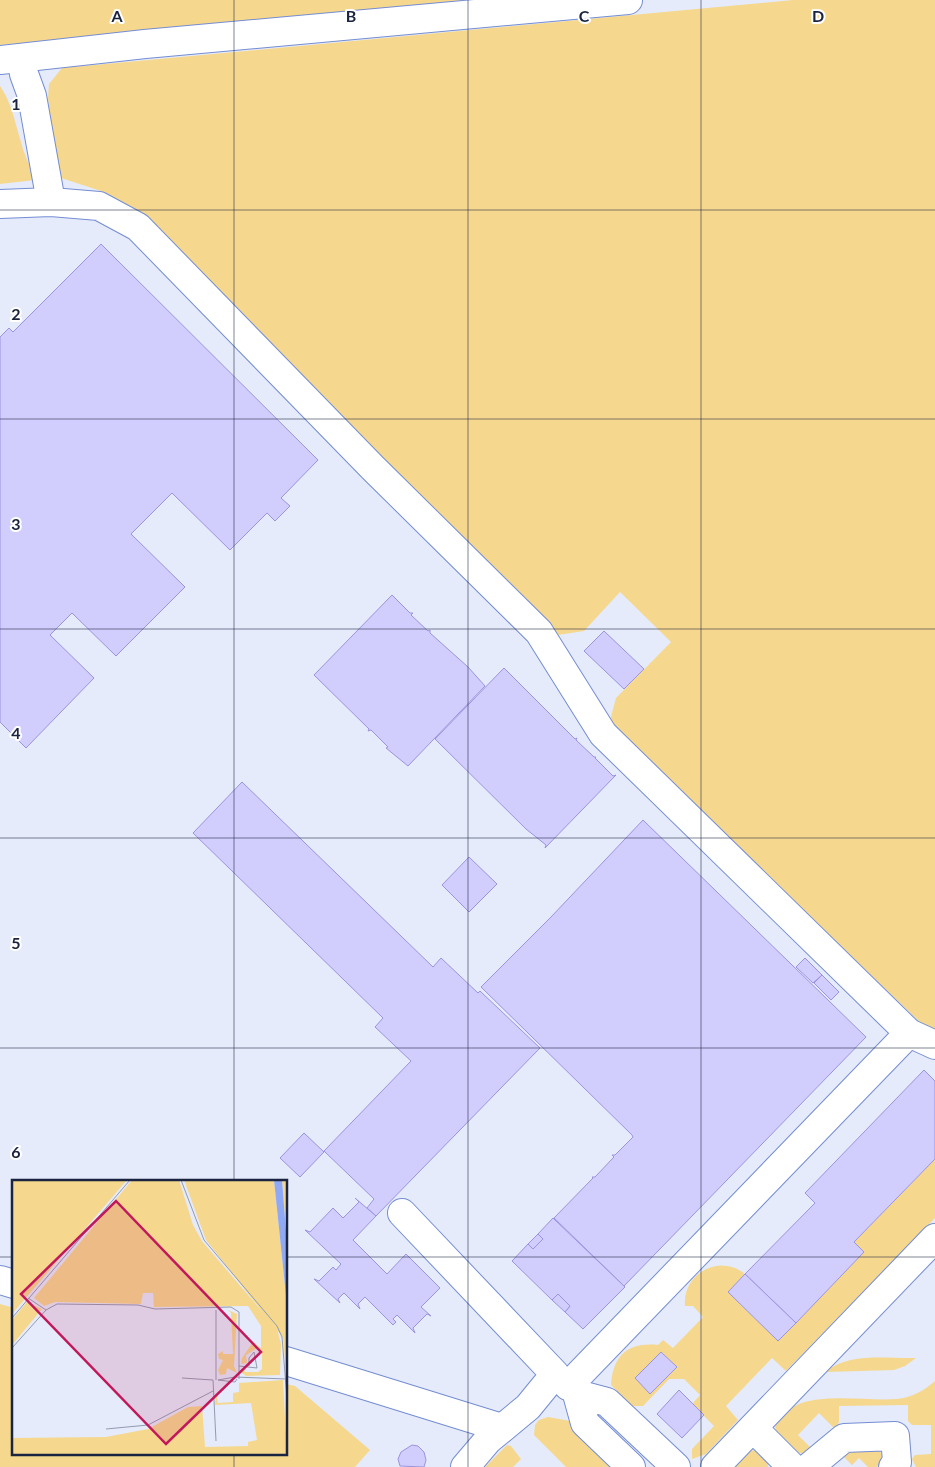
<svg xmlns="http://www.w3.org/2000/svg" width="935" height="1467" font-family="Lato,sans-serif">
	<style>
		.green { fill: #f5d88e }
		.building { fill: #d1cdfd; stroke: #9c93de }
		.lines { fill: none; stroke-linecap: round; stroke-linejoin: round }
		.minor-casing { stroke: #748dd3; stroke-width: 30 }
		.minor { stroke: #fff; stroke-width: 28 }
		.grid { fill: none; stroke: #1a233f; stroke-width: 1; stroke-opacity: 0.55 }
		.inset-road { fill: none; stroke: #949baf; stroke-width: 1 }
		.view { fill: #c2185b; fill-opacity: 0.15; stroke: #c2185b; stroke-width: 2.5 }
		.inset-edge { fill: none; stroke: #1a233f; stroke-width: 2.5 }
		.grid-label { font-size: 16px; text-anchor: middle; font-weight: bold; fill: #1a233f; stroke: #fff; stroke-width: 4; stroke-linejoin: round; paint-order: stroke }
	</style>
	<rect width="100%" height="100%" fill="#e5ebfa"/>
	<g class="green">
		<polygon points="0,0 490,0 0,45"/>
		<polygon points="793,0 935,0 935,1030 924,1026 619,734 610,720 616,698 671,642 620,592 584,631 558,635 135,212 101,191 58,177 48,98 49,84 62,68"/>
		<path d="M 0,86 C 12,103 15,123 21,142 C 24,155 31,167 35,180 L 0,184 Z"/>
		<path d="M 935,1159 L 935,1218 L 786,1371 L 772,1358 L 726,1406 L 738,1420 L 706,1454 L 692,1459 L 692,1449 L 714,1426 L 692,1404 L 700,1395 L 684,1379 L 669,1379 L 643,1406 L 632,1406 L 611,1385 C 613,1355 628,1342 658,1345 L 663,1340 L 673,1348 L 703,1317 L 693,1306 L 685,1306 C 682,1274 719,1253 745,1274 L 728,1292 L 778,1341 L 864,1252 L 854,1242 Z"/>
		<polygon points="0,1304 14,1308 14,1453 286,1453 286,1384 295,1386 370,1450 355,1467 0,1467"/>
		<path d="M 916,1358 L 905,1366 L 894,1370 L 825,1372 C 849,1352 887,1359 916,1358 Z"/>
		<path d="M 935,1381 L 935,1467 L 916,1467 L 912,1459 L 915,1455 L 931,1454 L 931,1425 L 912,1425 L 908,1421 L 908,1405 L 839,1406 L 839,1422 L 836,1427 L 833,1427 L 819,1413 L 798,1435 L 811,1448 L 804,1454 L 795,1452 L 776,1432 C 774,1424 777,1421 782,1415 C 807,1389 863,1402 897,1399 C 911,1398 925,1390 935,1381 Z"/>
		<polygon points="548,1417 570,1421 623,1467 566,1467 534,1435 535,1425 539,1420"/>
		<polygon points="507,1445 511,1446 521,1459 513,1467 485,1467"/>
		<polygon points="878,1449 883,1456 881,1462 877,1467 868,1467 859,1458 852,1465 841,1454 841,1450"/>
		<polygon points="754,1450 767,1458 768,1467 734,1467 748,1452"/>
	</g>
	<g class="building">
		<polygon points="101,244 318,460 281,498 290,506 275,521 267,513 230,550 172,493 131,534 185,587 116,656 72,613 50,635 94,678 26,748 0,722 0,337 9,328 13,332"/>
		<polygon points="392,595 410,613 413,613 411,615 428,631 430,630 430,633 468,667 485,686 408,766 386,748 388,747 371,730 368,731 369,729 314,675"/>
		<polygon points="604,631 644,669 624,689 584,651"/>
		<polygon points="504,668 575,739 577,738 576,740 594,757 596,757 595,758 613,776 616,775 545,848 546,845 526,829 435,739"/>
		<polygon points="242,782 433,967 441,958 478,993 480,991 540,1048 376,1216 367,1208 374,1199 324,1151 411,1061 375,1027 383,1018 193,833"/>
		<polygon points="643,820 866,1037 624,1286 554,1218 593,1178 592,1177 595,1177 614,1157 612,1155 615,1155 633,1137 632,1135 481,987 551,917"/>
		<polygon points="469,857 497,884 469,912 442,885"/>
		<polygon points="805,958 822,975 813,983 796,967"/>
		<polygon points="822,975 839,992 831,1000 814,983"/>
		<polygon points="924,1070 935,1081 935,1159 854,1242 864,1252 796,1323 745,1274 815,1203 805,1193"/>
		<polygon points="304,1133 324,1152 300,1177 280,1158"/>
		<polygon points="355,1198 376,1216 353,1240 387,1274 406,1254 440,1288 421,1307 431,1316 427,1314 413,1328 415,1333 397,1315 393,1319 396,1322 393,1325 365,1297 358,1304 360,1309 344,1293 338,1299 340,1303 314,1279 319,1281 333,1267 336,1270 341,1264 305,1230 310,1232 333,1208 343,1218 359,1202"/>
		<polygon points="553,1218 625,1287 583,1329 565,1312 570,1306 558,1294 552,1300 512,1261 528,1244 533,1249 543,1239 538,1234"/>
		<polygon points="538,1234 543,1239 533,1249 528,1244"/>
		<polygon points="745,1274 796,1323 778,1341 728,1292"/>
		<polygon points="558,1294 570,1306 565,1312 552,1300"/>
		<polygon points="661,1352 677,1367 650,1394 635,1378"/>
		<polygon points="679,1390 704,1415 682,1438 657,1414"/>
		<polygon points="412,1445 418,1446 424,1452 426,1460 424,1467 400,1466 398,1459 401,1452"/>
	</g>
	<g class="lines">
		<defs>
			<g id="minor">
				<polyline points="21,58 24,74 32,96 51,202"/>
				<polyline points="0,60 145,44 628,0"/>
				<polyline points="0,204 51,202 99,206 138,227 373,468 539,632 603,734 909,1033 935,1045"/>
				<polyline points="402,1213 555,1374 528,1407 488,1440 465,1467"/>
				<polyline points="0,1280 14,1284"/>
				<polyline points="286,1361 502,1428"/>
				<polyline points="568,1386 909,1033"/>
				<polyline points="753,1428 792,1467"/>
				<polyline points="631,1467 585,1423 577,1394 607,1402 676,1467"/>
				<polyline points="715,1467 935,1238"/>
				<polyline points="809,1467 844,1438 895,1436 897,1462 893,1467"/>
			</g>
		</defs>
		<use href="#minor" class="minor-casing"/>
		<use href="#minor" class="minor"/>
	</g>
	<path class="grid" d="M 234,0 L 234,1181M 468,0 L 468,1467M 701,0 L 701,1467M 0,210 L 935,210M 0,419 L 935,419M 0,629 L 935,629M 0,838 L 935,838M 0,1048 L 935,1048M 0,1257 L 14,1257M 286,1257 L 935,1257M 234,1453 L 234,1467"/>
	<g transform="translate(12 1180)">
		<rect width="275" height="275" fill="#e5ebfa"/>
		<path d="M 0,0 L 115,0 L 0,134 ZM 120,0 L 167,0 L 181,45 L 190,61 L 265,149 L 269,164 L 268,195 L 234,196 L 229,192 L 229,189 L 232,188 L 233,192 L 246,192 L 250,189 L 250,174 L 245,168 L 234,175 L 235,183 L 229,184 L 230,178 L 241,162 L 249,168 L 249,146 L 236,126 L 142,127 L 141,113 L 131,113 L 129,124 L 43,122 L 32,126 L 22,118 ZM 172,0 L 262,0 L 275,125 L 275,200 L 271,158 L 194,60 ZM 270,0 L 275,0 L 275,64 L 272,25 ZM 15,122 L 30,129 L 0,165 L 0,140 ZM 216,130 L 225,134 L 222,186 L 225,193 L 215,188 L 214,194 L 208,195 L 206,190 L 211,180 L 207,179 L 206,174 L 211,171 L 211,174 L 221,174 L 219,133 ZM 271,200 L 275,275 L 0,275 L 0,258 L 94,257 L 136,249 L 176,227 L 190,226 L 193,267 L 236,266 L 236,262 L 245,260 L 239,223 L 203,225 L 204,212 L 206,223 L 221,222 L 221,213 L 227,212 L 227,203 Z" fill="#f5d88e"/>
		<path d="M 262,0 L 270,0 L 275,64 L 275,125 Z" fill="#8fa9f5"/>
		<path class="inset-road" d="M 169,0 L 192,60 L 265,146 L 270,157 L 275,218M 16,118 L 34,130M 204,130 L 204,200M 0,138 L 118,0M 0,168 L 34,130 L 45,124 L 126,125 L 143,129 L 219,127 L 227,132 L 227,199M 227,186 L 245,188 L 242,172 L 237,178 L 237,186M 170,198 L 201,200 L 204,261M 225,199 L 223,202 L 206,200 L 223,197 L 274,199M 94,249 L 136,245 L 201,211"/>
		<path class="view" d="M 104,21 L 249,172 L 154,264 L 9,114 Z"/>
		<rect width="275" height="275" class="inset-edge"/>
	</g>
	<g class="grid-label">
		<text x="117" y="22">A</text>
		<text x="351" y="22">B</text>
		<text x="584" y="22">C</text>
		<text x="818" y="22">D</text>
		<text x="16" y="110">1</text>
		<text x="16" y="320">2</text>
		<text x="16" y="530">3</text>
		<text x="16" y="739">4</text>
		<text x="16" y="949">5</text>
		<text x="16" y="1158">6</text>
	</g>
</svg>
